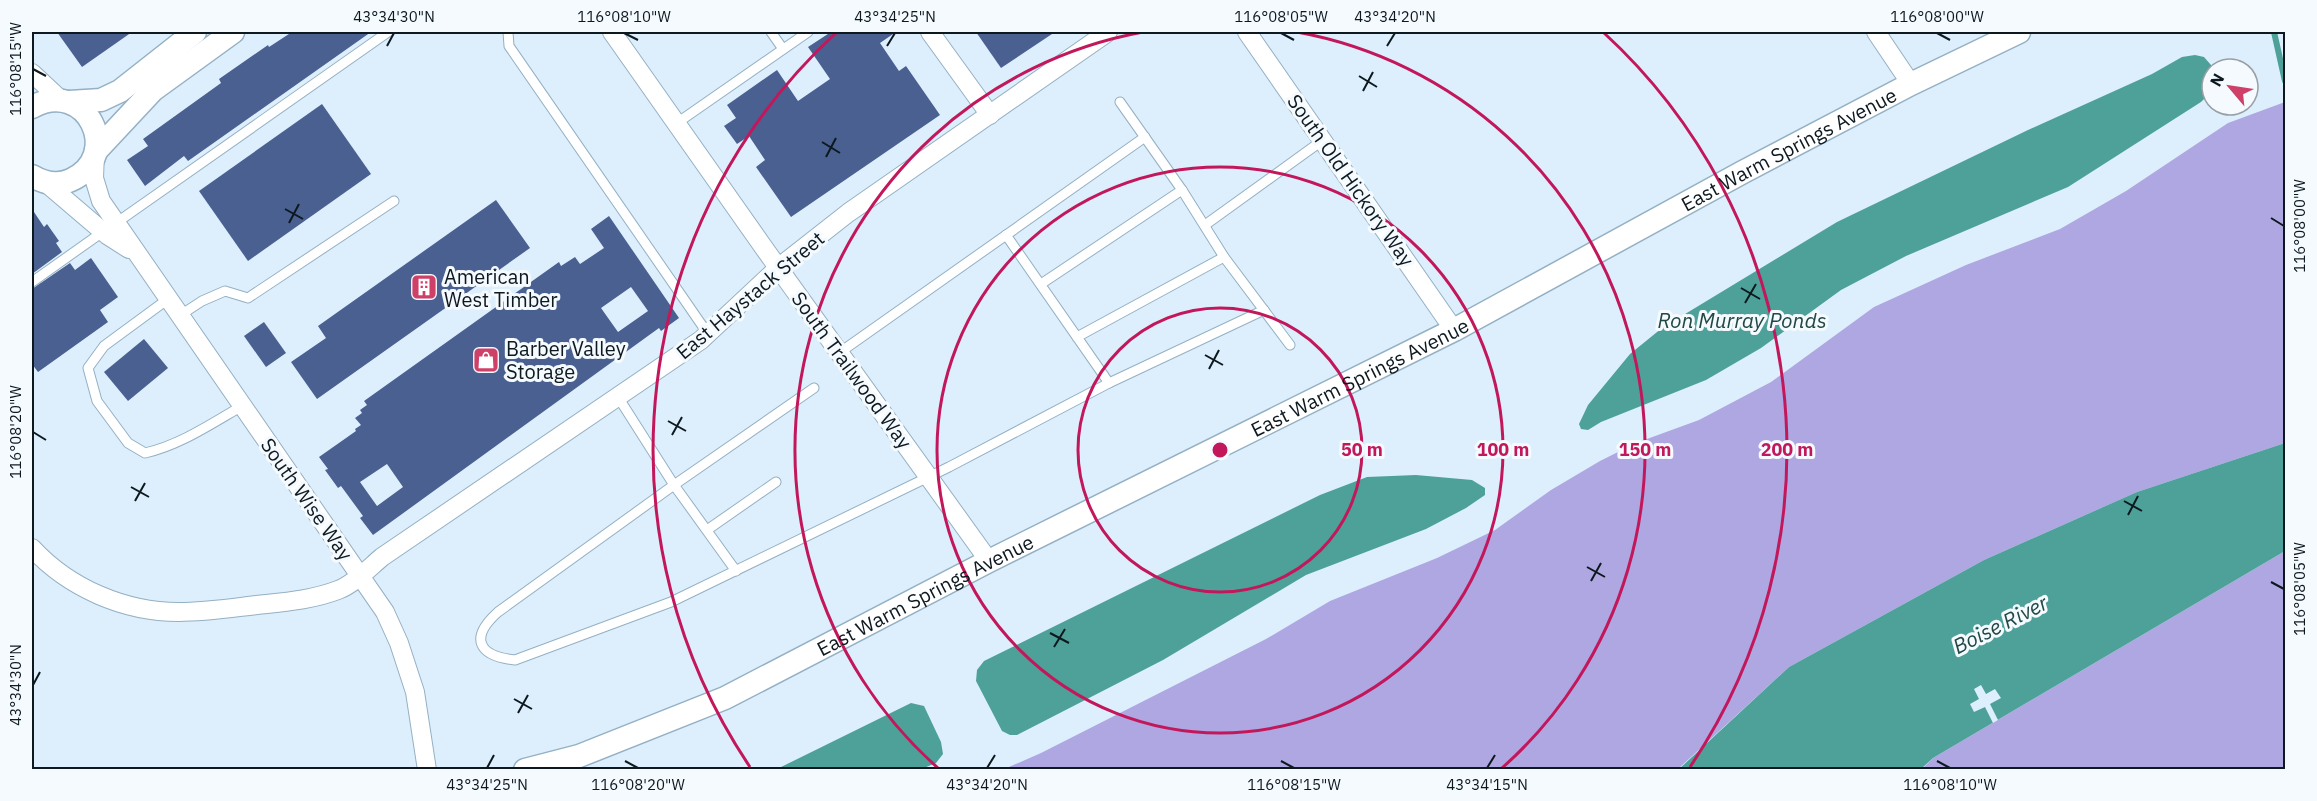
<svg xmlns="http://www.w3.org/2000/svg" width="2317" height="801" font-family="'IBM Plex Sans',sans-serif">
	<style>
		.forest { fill: #afa7e1 }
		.water { fill: #4da199 }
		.pier { fill: #ddeffc }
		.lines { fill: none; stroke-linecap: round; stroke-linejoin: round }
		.stream { stroke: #4da199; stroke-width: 6 }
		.building { fill: #4a6091; fill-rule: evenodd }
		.service-casing { stroke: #94b0c4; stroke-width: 11 }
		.minor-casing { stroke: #94b0c4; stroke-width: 20 }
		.tertiary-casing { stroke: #94b0c4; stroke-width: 25 }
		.service { stroke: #fff; stroke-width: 9 }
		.minor { stroke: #fff; stroke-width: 18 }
		.tertiary { stroke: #fff; stroke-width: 22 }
		.ticks { fill: none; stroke: #0d181f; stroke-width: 2 }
		.ring { fill: none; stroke: #c2185b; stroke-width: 3 }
		.labels { text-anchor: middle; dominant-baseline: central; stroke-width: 6; stroke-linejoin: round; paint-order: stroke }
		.street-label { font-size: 20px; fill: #0d181f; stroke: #f4fafe }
		.poi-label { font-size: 20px; fill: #0d181f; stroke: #f4fafe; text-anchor: start }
		.water-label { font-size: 21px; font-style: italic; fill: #214844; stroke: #f4fafe }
		.centre { fill: #c2185b; stroke: #f4fafe; stroke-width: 3 }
		.ring-label { font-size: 18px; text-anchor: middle; font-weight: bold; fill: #c2185b; stroke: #f4fafe; stroke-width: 6; stroke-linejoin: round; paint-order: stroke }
		.neatline { fill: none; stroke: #0d181f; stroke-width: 2 }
		.ticks-label { font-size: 15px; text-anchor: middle; fill: #0d181f }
	</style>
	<rect width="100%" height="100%" fill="#ddeffc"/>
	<g class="forest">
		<polygon points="2285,102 2285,443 2137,492 1984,560 1789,667 1678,769 1002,770 1041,753 1266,639 1330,601 1437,558 1495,530 1551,490 1600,461 1636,443 1699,420 1771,382 1874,307 1966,265 2060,229 2126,191 2228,123"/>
		<polygon points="2285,551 2285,769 1921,770 1933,758"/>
	</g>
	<g class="water">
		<polygon points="2195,55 2204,57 2211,65 2212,71 2212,91 2201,102 2068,187 1906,256 1841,290 1761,348 1706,380 1601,422 1588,430 1581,429 1579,424 1588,405 1630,354 1662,328 1837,222 2028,130 2152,74 2182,57"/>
		<polygon points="2285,443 2285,551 1933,758 1921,769 1678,770 1789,667 1984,560 2137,492"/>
		<polygon points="1416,475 1472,480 1485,488 1485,495 1466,508 1426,529 1306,575 1163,660 1017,735 1010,735 1002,731 976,681 977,670 984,661 1320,495 1367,477"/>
		<polygon points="911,703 924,706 941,742 943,754 936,763 919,770 777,769"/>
	</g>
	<polygon class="pier" points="1981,685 1986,694 1995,689 2001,698 1990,704 1998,720 1993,723 1985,707 1974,712 1970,704 1979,699 1974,689"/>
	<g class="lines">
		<polyline class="stream" points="2274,32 2285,81"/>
	</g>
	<g class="building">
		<polygon points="57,32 132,32 82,67"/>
		<polygon points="292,32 371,32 188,161 184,156 145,186 127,160 148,146 143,139 221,83 219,79 268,45 269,47"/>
		<polygon points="831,32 896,32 880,43 899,71 906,66 940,115 791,217 756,167 765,160 749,136 737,144 724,126 736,118 727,105 777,70 798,101 830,79 808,47"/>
		<polygon points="976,32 1055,32 1001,68"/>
		<polygon points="322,104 371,174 248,261 199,191"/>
		<polygon points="496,200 530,248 317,399 291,362 326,338 318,326"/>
		<polygon points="32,209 44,227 47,224 59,241 56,243 62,252 32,274"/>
		<path d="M 609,216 L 679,318 L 661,331 L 659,328 L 373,535 L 360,518 L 363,516 L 341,486 L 338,488 L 325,470 L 328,469 L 319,457 L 356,431 L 355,429 L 361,425 L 355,418 L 362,413 L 360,410 L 367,405 L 364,401 L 559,262 L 561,266 L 575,257 L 580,264 L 604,248 L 591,229 ZM 631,287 L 648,311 L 618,332 L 601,308 ZM 387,464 L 403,487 L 377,506 L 360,482 Z"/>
		<polygon points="91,258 118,297 100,310 108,322 38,372 32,364 32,289 70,263 75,270"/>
		<polygon points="264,322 286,353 266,367 244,336"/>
		<polygon points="144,339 168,368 128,401 104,372"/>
	</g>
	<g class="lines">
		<defs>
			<g id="service">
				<polyline points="508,32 509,46 708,334"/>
				<polyline points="771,32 783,49"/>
				<polyline points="677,123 808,32"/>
				<polyline points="1182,190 1224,257"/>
				<polyline points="116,223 388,32"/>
				<polyline points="1205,225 1323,140"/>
				<polyline points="1006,235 1109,383 1264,310"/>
				<polyline points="32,282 104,231"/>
				<polyline points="1041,284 1182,190 1120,102"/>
				<path d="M 168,299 L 104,346 L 88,368 L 97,401 L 128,443 L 145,453 C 180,445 211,424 242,406"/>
				<polyline points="179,316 202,301 225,291 248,298 394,201"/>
				<polyline points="1077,337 1224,257 1290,345"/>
				<polyline points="839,353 1145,137"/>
				<path d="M 814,388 L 674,485 L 498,612 C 469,638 478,656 515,660 L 671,602 L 949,467 L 1109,383"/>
				<polyline points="618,397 674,485 736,571"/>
				<polyline points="707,530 776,482"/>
			</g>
			<g id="minor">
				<polyline points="612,32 764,248 989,561"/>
				<polyline points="930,32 990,115"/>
				<polyline points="1247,32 1454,330"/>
				<polyline points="1876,32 1911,84"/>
				<polyline points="32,73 62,101"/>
				<polyline points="95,153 94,178 101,201 385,612 399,643 415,692 427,770"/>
				<polyline points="46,183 107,235 129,249"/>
				<path d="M 32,548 C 69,588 124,612 179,612 C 205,612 231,608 257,605 C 284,602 312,600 338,590 C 354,584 369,568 382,557 L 701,340 L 778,268 L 848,213 L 1108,32"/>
			</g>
			<g id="tertiary">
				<polyline points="69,102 101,100 120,91 195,32"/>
				<path d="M 32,107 C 87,77 124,156 71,180 C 58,186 44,183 32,176"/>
				<polyline points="96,151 153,90 233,32"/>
				<path id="s1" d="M 525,770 L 579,756 L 725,698 L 989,561 L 1454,330 L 1743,172 L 1911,84 L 2019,32"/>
			</g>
		</defs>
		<use href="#service" class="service-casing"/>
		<use href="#minor" class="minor-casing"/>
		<use href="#tertiary" class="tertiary-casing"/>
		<use href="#service" class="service"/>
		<use href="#minor" class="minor"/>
		<use href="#tertiary" class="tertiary"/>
	</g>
	<path class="ticks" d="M 624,33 L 638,40M 1281,33 L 1294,40M 1937,33 L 1950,40M 387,46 L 394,33M 887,46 L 895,33M 1387,46 L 1395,33M 33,69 L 46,76M 1359,76 L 1377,87M 1363,91 L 1373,72M 822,142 L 840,153M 826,157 L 836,138M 285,209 L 303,219M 2271,218 L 2284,226M 289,223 L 299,204M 1741,288 L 1760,299M 1745,303 L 1756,284M 1205,355 L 1223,365M 1209,369 L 1219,350M 668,421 L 686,431M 33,432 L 46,440M 672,435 L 682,417M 131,487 L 149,497M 135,501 L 145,483M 2124,501 L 2142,511M 2128,515 L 2138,496M 1587,567 L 1605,577M 1591,581 L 1601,563M 2271,582 L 2284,589M 1050,633 L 1069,643M 1054,647 L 1065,629M 33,685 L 40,672M 514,699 L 532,709M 518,713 L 528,695M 625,761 L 638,768M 1281,761 L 1294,768M 1937,761 L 1950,768M 487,768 L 494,755M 987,768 L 995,755M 1487,768 L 1495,755"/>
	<g class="ring">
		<circle cx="1220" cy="450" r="142"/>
		<circle cx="1220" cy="450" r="283"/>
		<path d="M938 768A425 425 0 0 1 1143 32M1297 32A425 425 0 0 1 1502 768"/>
		<path d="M750 767A567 567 0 0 1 837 32M1603 32A567 567 0 0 1 1690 767"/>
	</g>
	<defs>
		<symbol id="building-square" viewBox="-11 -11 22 22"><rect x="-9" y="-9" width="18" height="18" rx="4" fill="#cf4068" stroke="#f4fafe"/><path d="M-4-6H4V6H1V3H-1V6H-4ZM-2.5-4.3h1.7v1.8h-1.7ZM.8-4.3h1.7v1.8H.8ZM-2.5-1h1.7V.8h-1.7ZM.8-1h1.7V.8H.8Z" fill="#fff"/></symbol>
		<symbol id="shop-square" viewBox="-11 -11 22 22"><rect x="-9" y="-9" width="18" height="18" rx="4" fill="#cf4068" stroke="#f4fafe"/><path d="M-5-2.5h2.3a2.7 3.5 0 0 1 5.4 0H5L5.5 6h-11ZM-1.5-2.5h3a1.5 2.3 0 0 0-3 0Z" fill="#fff"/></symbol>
	</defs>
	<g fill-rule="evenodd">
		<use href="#building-square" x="409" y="272" width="30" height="30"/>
		<use href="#shop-square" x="471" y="345" width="30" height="30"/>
	</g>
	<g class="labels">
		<g class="street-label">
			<text stroke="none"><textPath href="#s1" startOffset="1410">East Warm Springs Avenue</textPath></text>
			<text transform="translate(1351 180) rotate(55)">South Old Hickory Way</text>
			<text transform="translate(750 295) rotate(-40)">East Haystack Street</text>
			<text transform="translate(852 370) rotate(54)">South Trailwood Way</text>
			<text stroke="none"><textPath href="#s1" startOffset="924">East Warm Springs Avenue</textPath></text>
			<text transform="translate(307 499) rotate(55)">South Wise Way</text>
			<text stroke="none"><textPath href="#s1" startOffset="438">East Warm Springs Avenue</textPath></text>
		</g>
		<g class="poi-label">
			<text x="444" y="276">American<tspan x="444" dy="23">West Timber</tspan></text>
			<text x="506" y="348">Barber Valley<tspan x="506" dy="23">Storage</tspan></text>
		</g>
		<g class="water-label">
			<text x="1742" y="320">Ron Murray Ponds</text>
			<text transform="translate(2000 624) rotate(-27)">Boise River</text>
		</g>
	</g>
	<circle cx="1220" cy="450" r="9" class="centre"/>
	<g class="ring-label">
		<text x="1362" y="456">50 m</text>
		<text x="1503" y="456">100 m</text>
		<text x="1645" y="456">150 m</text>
		<text x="1787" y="456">200 m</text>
	</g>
	<rect width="2317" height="801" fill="none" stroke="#f4fafe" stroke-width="66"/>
	<g transform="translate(2230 87) rotate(299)"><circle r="28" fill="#f4fafe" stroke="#98a0a5" stroke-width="1.5"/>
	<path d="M0-4.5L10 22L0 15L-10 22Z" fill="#cf4068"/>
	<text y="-9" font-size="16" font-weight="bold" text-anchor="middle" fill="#0d181f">N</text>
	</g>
	<rect x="33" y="33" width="2251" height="735" class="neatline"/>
	<g class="ticks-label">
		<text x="394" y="22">43°34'30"N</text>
		<text x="624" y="22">116°08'10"W</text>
		<text x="895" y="22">43°34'25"N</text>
		<text x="1281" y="22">116°08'05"W</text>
		<text x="1395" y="22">43°34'20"N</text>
		<text x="1937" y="22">116°08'00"W</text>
		<text transform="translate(16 69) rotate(-90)" y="5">116°08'15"W</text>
		<text transform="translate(2300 226) rotate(-90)" y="5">116°08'00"W</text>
		<text transform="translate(16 432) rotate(-90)" y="5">116°08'20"W</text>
		<text transform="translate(2300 589) rotate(-90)" y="5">116°08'05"W</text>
		<text transform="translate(16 685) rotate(-90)" y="5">43°34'30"N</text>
		<text x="487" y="790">43°34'25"N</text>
		<text x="638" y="790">116°08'20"W</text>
		<text x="987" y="790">43°34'20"N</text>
		<text x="1294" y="790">116°08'15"W</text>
		<text x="1487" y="790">43°34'15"N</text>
		<text x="1950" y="790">116°08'10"W</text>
	</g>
</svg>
